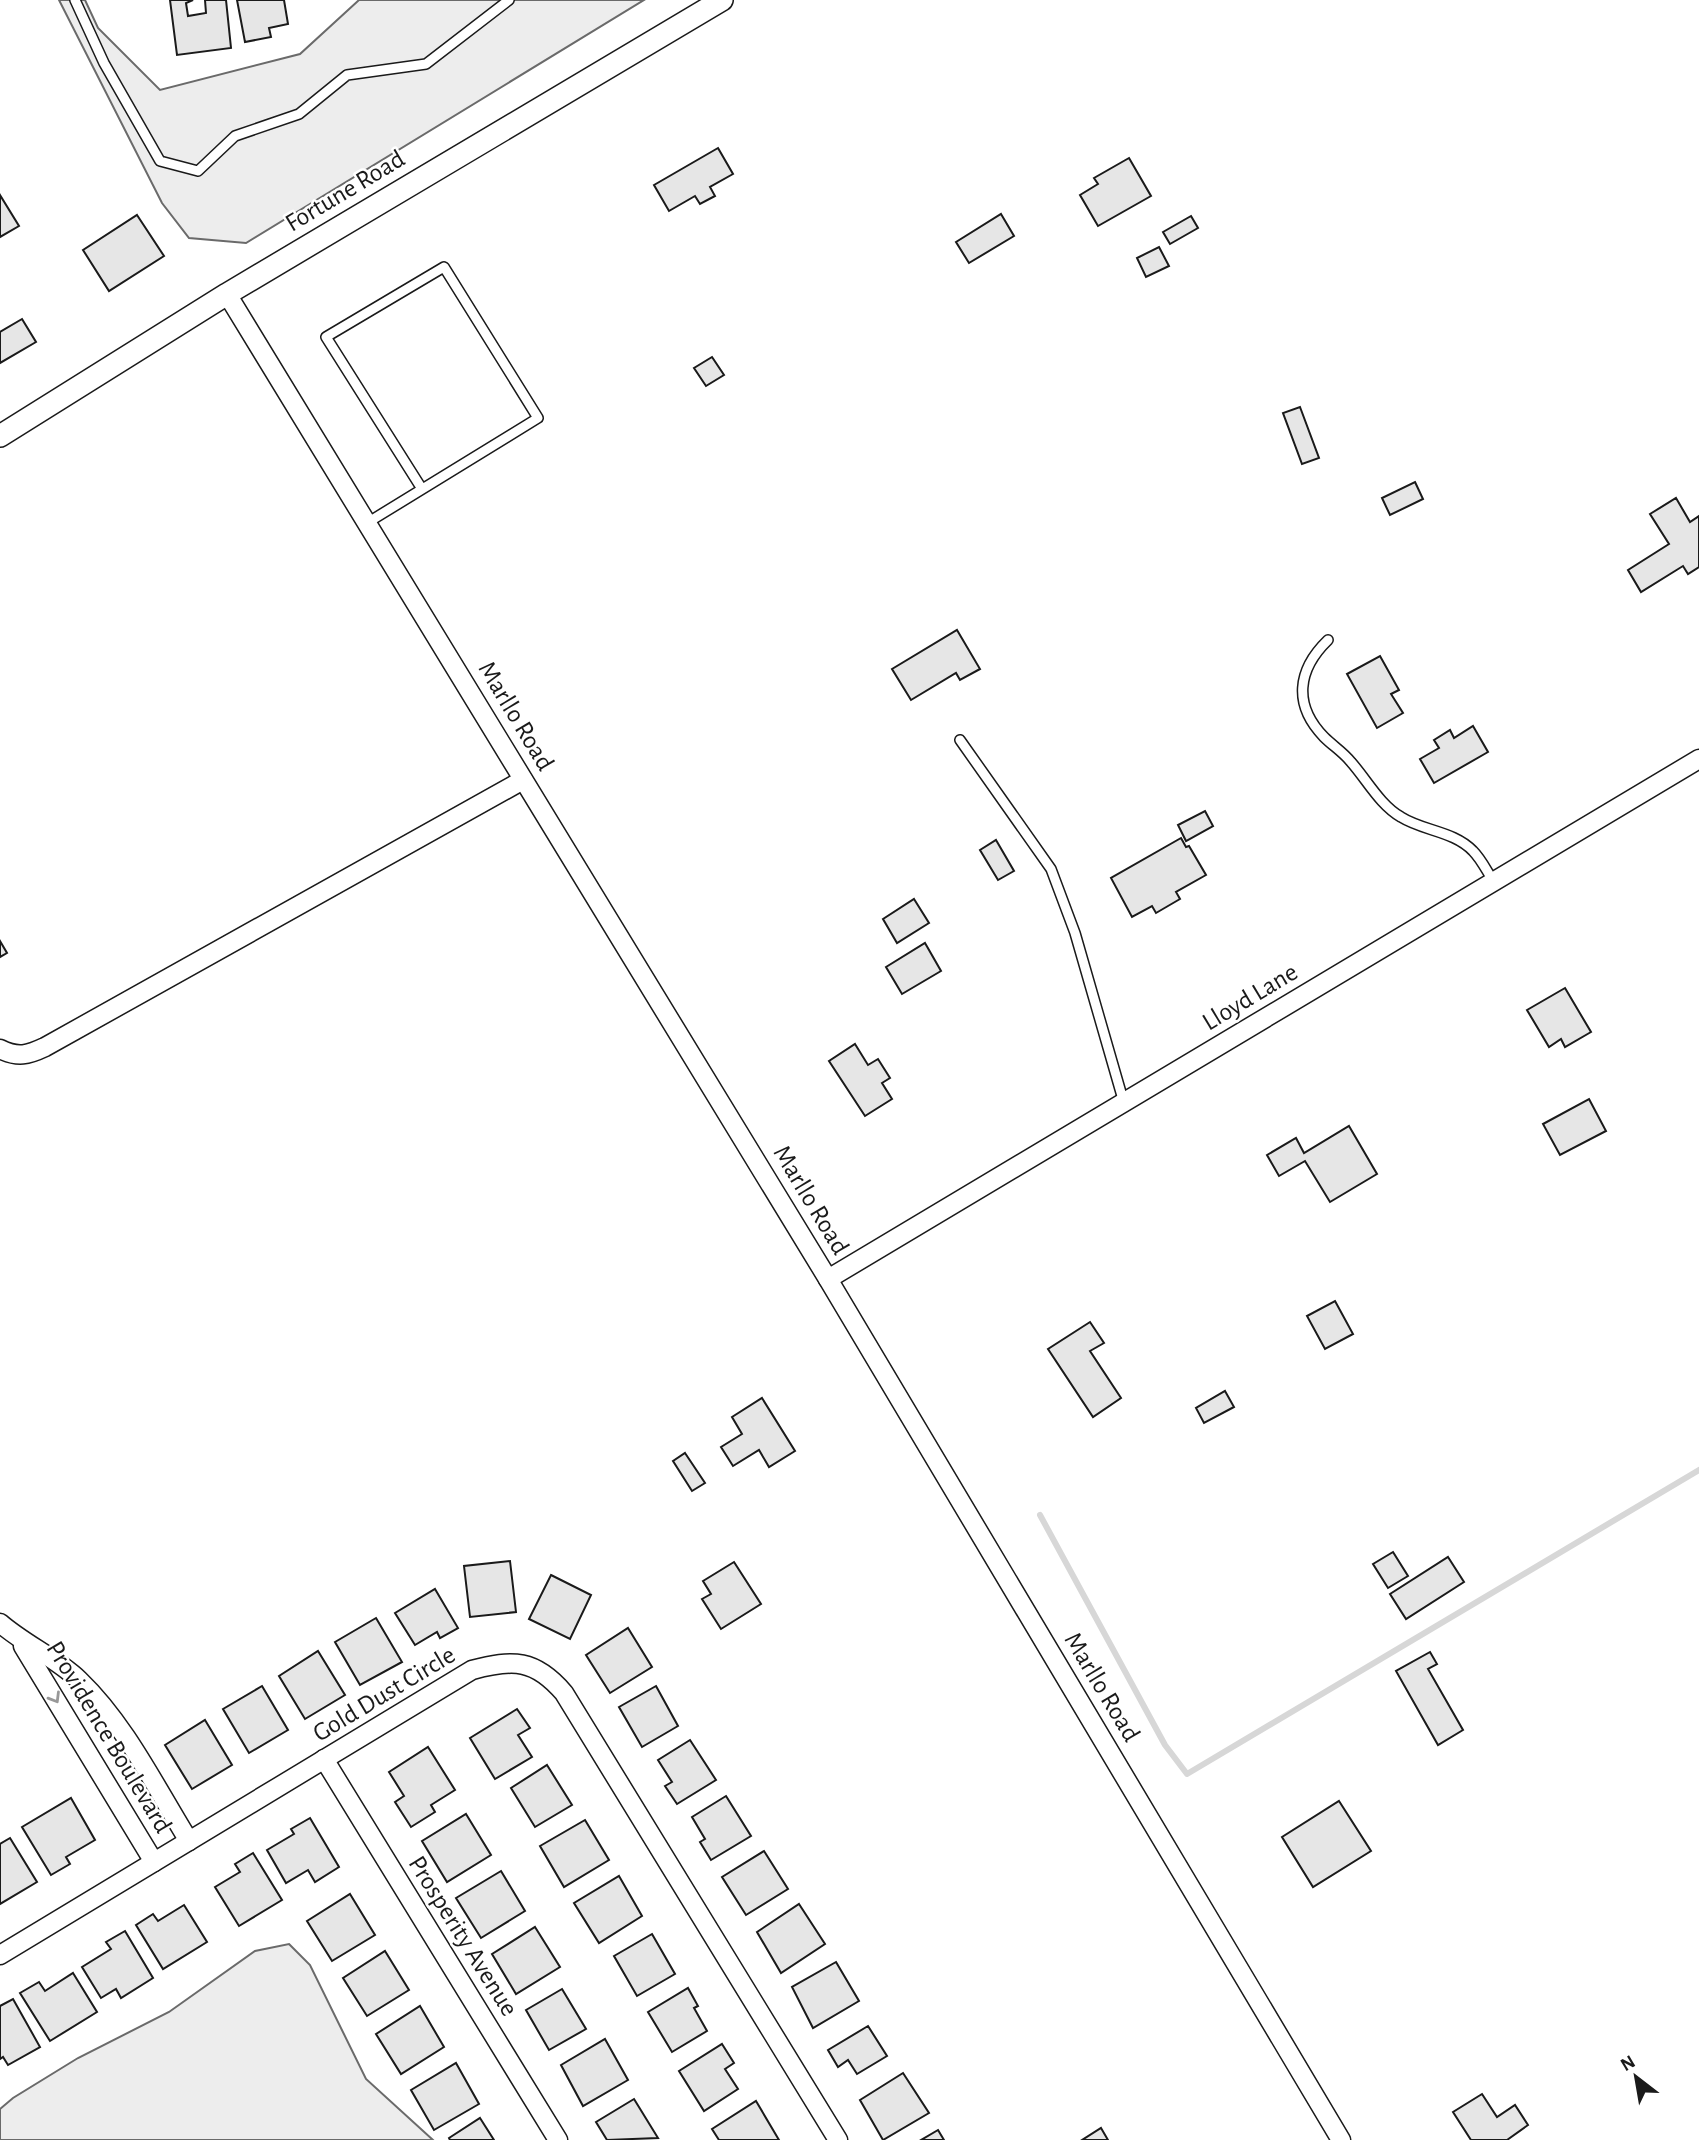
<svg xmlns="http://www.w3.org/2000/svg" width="1699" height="2140" font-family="'Alegreya Sans',sans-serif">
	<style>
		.built { fill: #ededed; stroke: #6a6a6a; stroke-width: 2 }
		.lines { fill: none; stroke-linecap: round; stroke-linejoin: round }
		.stream { stroke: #d7d7d7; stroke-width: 6 }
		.building { fill: #e6e6e6; stroke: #1a1a1a; stroke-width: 2 }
		.service-casing { stroke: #1a1a1a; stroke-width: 12 }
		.minor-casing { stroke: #1a1a1a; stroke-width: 21 }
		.tertiary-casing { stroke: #1a1a1a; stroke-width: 24 }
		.service { stroke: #fff; stroke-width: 9 }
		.minor { stroke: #fff; stroke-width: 18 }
		.tertiary { stroke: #fff; stroke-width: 21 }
		.oneway { stroke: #989898 }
		.labels { text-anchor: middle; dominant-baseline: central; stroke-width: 5; stroke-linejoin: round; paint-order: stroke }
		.street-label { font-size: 26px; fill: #1a1a1a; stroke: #fff }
	</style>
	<rect width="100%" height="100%" fill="#fff"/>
	<g class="built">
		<polygon points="59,0 85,0 98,28 160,90 300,54 359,0 644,0 246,243 189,238 162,203"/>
		<polygon points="289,1944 310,1965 366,2079 433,2140 0,2140 0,2109 13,2098 78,2058 169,2012 255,1951"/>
	</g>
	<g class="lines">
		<polyline class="stream" points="1040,1515 1165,1745 1187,1774 1699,1470"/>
	</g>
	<g class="building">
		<polygon points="170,0 193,0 186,3 188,16 206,13 205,0 226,0 231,48 177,55"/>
		<polygon points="237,0 284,0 288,24 269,28 271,37 245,42"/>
		<polygon points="718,148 733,174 710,187 715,196 700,204 695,196 669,211 654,185"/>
		<polygon points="1129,158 1151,196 1098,226 1080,195 1098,184 1094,178"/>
		<polygon points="0,195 19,226 0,237"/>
		<polygon points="1001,214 1014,236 969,263 956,242"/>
		<polygon points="137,215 164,256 109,291 83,250"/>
		<polygon points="1191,216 1198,228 1170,244 1163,232"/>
		<polygon points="1159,247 1169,266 1146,277 1137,258"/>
		<polygon points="22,319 36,342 0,363 0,332"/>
		<polygon points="712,357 724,375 706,386 694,368"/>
		<polygon points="1300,407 1319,458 1302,464 1283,413"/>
		<polygon points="1415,482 1423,499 1390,515 1382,498"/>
		<polygon points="1676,498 1690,522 1699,516 1699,567 1688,574 1683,566 1641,592 1628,570 1669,544 1650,514"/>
		<polygon points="957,630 980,669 960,680 956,673 911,700 892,669"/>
		<polygon points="1380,656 1399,690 1391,694 1403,713 1377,728 1347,674"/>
		<polygon points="1473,726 1488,752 1434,783 1420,759 1439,748 1434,740 1450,730 1454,738"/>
		<polygon points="1205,811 1213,826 1186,841 1178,825"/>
		<polygon points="1181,838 1186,847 1189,846 1206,875 1176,892 1180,899 1156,913 1152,906 1132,917 1111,878"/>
		<polygon points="996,840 1014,871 998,880 980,850"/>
		<polygon points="914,899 929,923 897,943 883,919"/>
		<polygon points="0,941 7,953 0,957"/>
		<polygon points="925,943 941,971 902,994 886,967"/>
		<polygon points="1565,988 1591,1032 1565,1047 1561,1039 1549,1047 1527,1010"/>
		<polygon points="855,1044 868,1065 878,1059 890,1078 882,1083 892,1099 865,1116 829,1061"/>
		<polygon points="1589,1099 1606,1131 1560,1155 1543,1124"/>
		<polygon points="1349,1126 1377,1174 1330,1202 1305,1161 1279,1176 1267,1155 1296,1138 1304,1153"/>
		<polygon points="1335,1301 1353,1334 1325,1349 1307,1316"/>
		<polygon points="1090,1322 1104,1343 1090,1351 1121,1398 1093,1417 1048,1349"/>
		<polygon points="1225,1391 1234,1407 1204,1423 1196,1408"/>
		<polygon points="762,1398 795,1451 769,1467 759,1450 733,1466 721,1447 742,1434 732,1417"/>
		<polygon points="685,1453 705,1483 692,1491 673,1461"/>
		<polygon points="1393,1552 1408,1576 1388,1588 1373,1564"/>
		<polygon points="1448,1557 1464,1582 1406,1619 1390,1594"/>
		<polygon points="510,1561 516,1612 470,1617 464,1566"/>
		<polygon points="734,1562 761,1604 721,1629 702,1599 711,1594 703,1581"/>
		<polygon points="551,1575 591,1595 570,1639 529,1619"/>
		<polygon points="435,1589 458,1628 440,1638 437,1632 415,1645 395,1613"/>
		<polygon points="376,1618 402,1662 360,1685 335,1642"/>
		<polygon points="628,1628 652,1667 610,1693 586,1655"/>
		<polygon points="318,1651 345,1695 305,1719 279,1676"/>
		<polygon points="1430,1652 1437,1664 1428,1669 1463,1730 1438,1745 1396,1671"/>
		<polygon points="262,1686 288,1730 249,1753 223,1709"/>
		<polygon points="656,1686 678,1726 642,1747 619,1707"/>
		<polygon points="517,1709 530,1728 518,1735 532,1757 495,1779 470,1738"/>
		<polygon points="205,1720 232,1765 192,1789 165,1745"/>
		<polygon points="690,1740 716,1780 677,1804 665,1786 672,1782 658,1760"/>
		<polygon points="428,1747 455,1790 431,1805 435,1812 411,1827 395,1802 404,1796 389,1772"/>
		<polygon points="547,1765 572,1805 535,1827 511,1788"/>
		<polygon points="726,1796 751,1836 711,1860 700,1842 705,1839 692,1817"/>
		<polygon points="71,1798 95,1840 66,1857 70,1864 51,1875 22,1827"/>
		<polygon points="1339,1801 1371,1851 1313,1887 1282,1837"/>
		<polygon points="466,1814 491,1855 447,1882 422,1841"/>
		<polygon points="310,1818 339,1867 315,1882 308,1870 286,1883 267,1850 294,1834 291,1829"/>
		<polygon points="585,1820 609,1860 564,1887 540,1846"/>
		<polygon points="10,1838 37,1882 0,1904 0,1844"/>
		<polygon points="764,1851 788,1889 746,1915 722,1877"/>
		<polygon points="253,1853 282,1900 239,1926 215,1887 240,1872 235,1864"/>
		<polygon points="501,1871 525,1911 481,1938 456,1898"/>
		<polygon points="619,1876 642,1916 599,1943 574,1903"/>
		<polygon points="350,1894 375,1935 332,1961 307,1921"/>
		<polygon points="799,1904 825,1944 781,1973 757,1932"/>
		<polygon points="184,1905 207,1942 163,1969 136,1925 153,1914 158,1921"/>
		<polygon points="535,1927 560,1967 516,1994 492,1954"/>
		<polygon points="125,1931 153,1978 121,1998 116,1989 101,1998 82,1967 111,1949 106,1942"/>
		<polygon points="652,1934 675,1974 637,1996 614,1956"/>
		<polygon points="385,1951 409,1990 367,2016 343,1978"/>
		<polygon points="836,1962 859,2001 813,2028 792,1987"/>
		<polygon points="73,1973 97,2012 50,2041 20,1993 39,1982 45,1991"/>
		<polygon points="688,1988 698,2006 694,2008 707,2031 672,2052 648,2012"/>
		<polygon points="562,1989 586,2029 549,2050 526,2010"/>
		<polygon points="13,1999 40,2047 8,2065 3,2057 0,2059 0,2006"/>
		<polygon points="420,2006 444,2047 401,2074 376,2034"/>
		<polygon points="868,2026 887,2056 857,2074 848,2060 838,2067 828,2050"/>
		<polygon points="605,2039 628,2080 583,2106 561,2065"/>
		<polygon points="722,2044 734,2063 725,2069 738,2089 704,2111 679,2071"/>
		<polygon points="456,2063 479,2104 434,2130 411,2090"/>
		<polygon points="903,2073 929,2113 883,2140 860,2100"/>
		<polygon points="1482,2094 1497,2117 1515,2105 1528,2125 1507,2140 1471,2140 1453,2112"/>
		<polygon points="634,2099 658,2138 607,2140 596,2122"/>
		<polygon points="756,2101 779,2140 719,2140 712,2129"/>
		<polygon points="480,2118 494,2140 450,2140 449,2138"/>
		<polygon points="1101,2128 1108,2140 1082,2140"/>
		<polygon points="938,2130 944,2140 921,2140"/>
	</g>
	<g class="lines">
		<defs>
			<g id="service">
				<polyline points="75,0 104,63 160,161 198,171 235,136 299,114 347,75 426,64 509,0"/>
				<polyline points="367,523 538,418 444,267 326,337 422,489"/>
				<path d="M 1328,640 C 1297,670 1293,705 1324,737 C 1333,746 1343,752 1351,762 C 1367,780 1380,805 1401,817 C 1423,831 1454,831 1473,851 C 1482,860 1487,872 1494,882"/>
				<polyline points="960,740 1051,869 1075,933 1124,1103"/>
			</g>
			<g id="minor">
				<polyline points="227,294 828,1279 1341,2140"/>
				<path d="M 0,1049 C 18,1058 28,1055 45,1047 L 523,780"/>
				<polyline points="828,1279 1699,759"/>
				<path d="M 0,1623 C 24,1644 56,1658 79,1680 C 125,1724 156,1788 189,1841"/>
				<polyline points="23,1646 154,1862"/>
				<polyline points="324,1759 558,2140"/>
				<path d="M 0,1955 L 472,1670 C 513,1659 535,1659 564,1693 L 838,2140"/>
			</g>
			<polyline id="tertiary" points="0,436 227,294 722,0"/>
		</defs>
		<use href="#service" class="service-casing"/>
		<use href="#minor" class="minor-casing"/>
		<use href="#tertiary" class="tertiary-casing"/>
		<use href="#service" class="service"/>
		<use href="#minor" class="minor"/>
		<use href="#tertiary" class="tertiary"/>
	</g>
	<defs><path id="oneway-chevron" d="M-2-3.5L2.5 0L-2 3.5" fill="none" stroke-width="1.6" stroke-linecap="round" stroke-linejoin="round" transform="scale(1.75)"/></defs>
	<use class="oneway" href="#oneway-chevron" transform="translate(55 1698) rotate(59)"/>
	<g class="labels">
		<g class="street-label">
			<text transform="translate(345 191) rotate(-31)">Fortune Road</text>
			<text transform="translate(516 716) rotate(59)">Marllo Road</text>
			<text transform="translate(1250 997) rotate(-31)">Lloyd Lane</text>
			<text transform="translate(811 1200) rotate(59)">Marllo Road</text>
			<text transform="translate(1102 1687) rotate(59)">Marllo Road</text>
			<text transform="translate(384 1694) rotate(-31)">Gold Dust Circle</text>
			<text transform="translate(109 1737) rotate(59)">Providence Boulevard</text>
			<text transform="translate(463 1936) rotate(58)">Prosperity Avenue</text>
		</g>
	</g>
	<g transform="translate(1636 2077) rotate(329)" stroke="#ffffff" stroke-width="5" paint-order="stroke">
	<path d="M0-5L12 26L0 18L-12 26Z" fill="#1a1a1a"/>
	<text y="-10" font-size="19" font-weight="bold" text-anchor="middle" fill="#1a1a1a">N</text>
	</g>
</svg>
